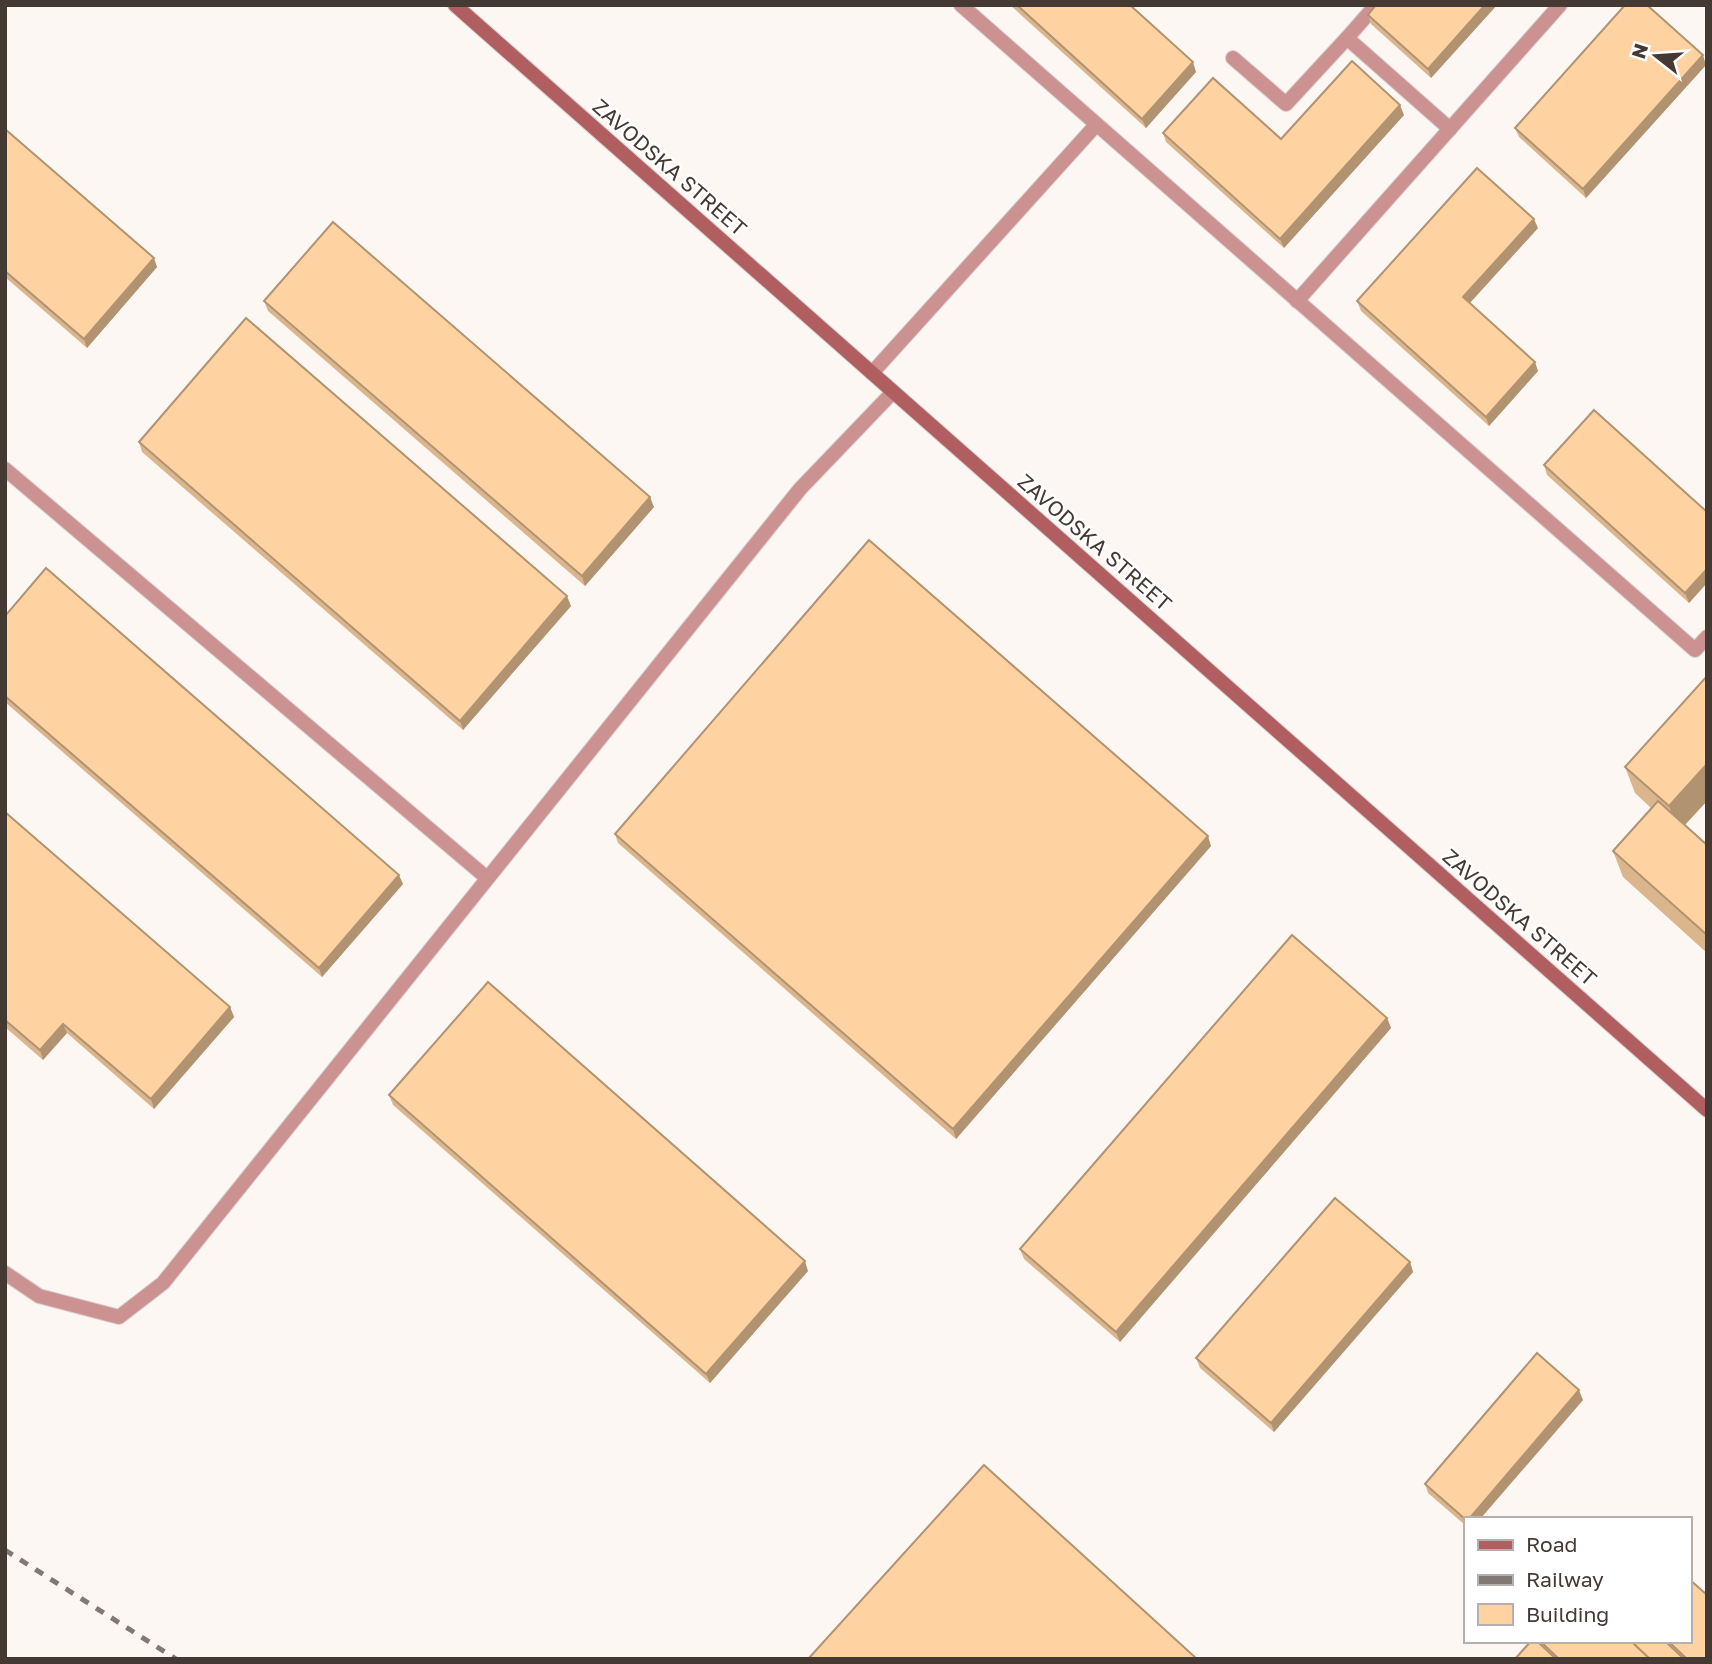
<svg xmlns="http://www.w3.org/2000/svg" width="1712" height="1664" font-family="'Golos Text',sans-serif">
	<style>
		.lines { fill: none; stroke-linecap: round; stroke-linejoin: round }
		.service-casing { stroke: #d8d1ce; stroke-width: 16 }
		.minor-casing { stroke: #d8d1ce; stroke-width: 16 }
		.secondary-casing { stroke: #d8d1ce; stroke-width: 16 }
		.service { stroke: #cc9191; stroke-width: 14 }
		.minor { stroke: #cc9191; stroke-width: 14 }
		.secondary { stroke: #b15e60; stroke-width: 14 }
		.rail { stroke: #827874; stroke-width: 5; stroke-dasharray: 9 9; stroke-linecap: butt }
		.wall { fill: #dbb58b }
		.shaded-wall { fill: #b29371 }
		.building { fill: #ffd2a2; stroke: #b29371; stroke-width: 2 }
		.labels { text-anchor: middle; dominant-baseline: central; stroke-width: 5; stroke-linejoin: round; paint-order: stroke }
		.street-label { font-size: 21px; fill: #453934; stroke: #fff }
	</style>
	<rect width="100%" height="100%" fill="#fdf7f4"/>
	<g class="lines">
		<defs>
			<g id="service">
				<polyline points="961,5 1695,650 1707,637"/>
				<polyline points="1347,38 1376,5"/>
				<polyline points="1233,58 1286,104 1347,38 1450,129"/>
				<polyline points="5,469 487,878"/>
				<polyline points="5,1273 39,1296 119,1317 163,1283 800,489 893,392"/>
			</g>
			<g id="minor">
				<polyline points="1297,301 1560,5"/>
				<polyline points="872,373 1096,125"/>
			</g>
			<polyline id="secondary" points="455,5 1707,1110"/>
		</defs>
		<use href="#service" class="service-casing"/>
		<use href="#minor" class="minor-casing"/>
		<use href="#secondary" class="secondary-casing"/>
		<use href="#service" class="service"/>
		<use href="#minor" class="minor"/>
		<use href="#secondary" class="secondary"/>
		<polyline class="rail" points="5,1550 176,1659"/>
	</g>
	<g class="wall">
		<polygon points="1010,5 1130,5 1196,72 1146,128"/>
		<polygon points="1497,5 1431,78 1371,24 1368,15"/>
		<polygon points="1706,65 1586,198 1519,137 1515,128"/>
		<polygon points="1404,115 1284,248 1166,142 1163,133 1281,139"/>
		<polygon points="5,129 157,267 87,348 5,277"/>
		<polygon points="1538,228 1470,303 1538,371 1489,426 1361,311 1357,301"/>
		<polygon points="264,301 654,507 585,586 268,311"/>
		<polygon points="139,442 571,606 463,730 142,452"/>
		<polygon points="1544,465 1707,512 1707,583 1689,603 1547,475"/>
		<polygon points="5,616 403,884 322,977 5,702"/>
		<polygon points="1707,676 1707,801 1685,825 1707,845 1707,953 1623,877 1613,851 1651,808 1635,793 1625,767"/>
		<polygon points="5,812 230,1007 234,1017 154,1109 67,1033 43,1060 5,1027"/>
		<polygon points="615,834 1211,846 956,1139 618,843"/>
		<polygon points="1387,1018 1391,1028 1120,1342 1024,1259 1020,1249"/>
		<polygon points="389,1095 808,1271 710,1383 393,1105"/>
		<polygon points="1410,1262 1413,1272 1274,1432 1200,1368 1196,1358"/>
		<polygon points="1583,1400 1480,1519 1465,1519 1465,1525 1428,1493 1425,1484"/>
		<polygon points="1531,1641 1689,1641 1707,1659 1515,1659"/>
	</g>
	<g class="shaded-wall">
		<polygon points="1485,5 1497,5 1431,78 1428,69"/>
		<polygon points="1703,55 1706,65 1586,198 1583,189"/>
		<polygon points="1193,62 1196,72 1146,128 1142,119"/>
		<polygon points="1400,105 1404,115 1284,248 1280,239"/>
		<polygon points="1534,219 1538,228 1467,306 1463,297"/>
		<polygon points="154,258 157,267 87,348 84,339"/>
		<polygon points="1535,362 1538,371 1489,426 1486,417"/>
		<polygon points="650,497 654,507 585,586 582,576"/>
		<polygon points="1707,569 1707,583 1689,603 1685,593"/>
		<polygon points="567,596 571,606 463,730 460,721"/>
		<polygon points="1707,764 1707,801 1678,832 1669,806"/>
		<polygon points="1208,836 1211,846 956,1139 953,1129"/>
		<polygon points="399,875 403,884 322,977 319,968"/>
		<polygon points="230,1007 234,1017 154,1109 151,1099"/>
		<polygon points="1387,1018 1391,1028 1120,1342 1116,1332"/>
		<polygon points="63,1024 67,1033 43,1060 40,1050"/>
		<polygon points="805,1261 808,1271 710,1383 706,1374"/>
		<polygon points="1410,1262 1413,1272 1274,1432 1271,1423"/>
		<polygon points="1579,1390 1583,1400 1480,1519 1469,1519"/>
	</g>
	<g class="building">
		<polygon points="1017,5 1130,5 1193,62 1142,119"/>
		<polygon points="1376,5 1485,5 1428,69 1368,15"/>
		<polygon points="1625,5 1647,5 1703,55 1583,189 1515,128"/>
		<polygon points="1352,61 1400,105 1280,239 1163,133 1213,78 1281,139"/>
		<polygon points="5,129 154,258 84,339 5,271"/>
		<polygon points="1477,168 1534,219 1463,297 1535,362 1486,417 1357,301"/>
		<polygon points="333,222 650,497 582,576 264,301"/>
		<polygon points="246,318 567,596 460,721 139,442"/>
		<polygon points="1594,410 1707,512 1707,569 1685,593 1544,465"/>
		<polygon points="869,540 1208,836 953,1129 615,834"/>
		<polygon points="46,568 399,875 319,968 5,696 5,616"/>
		<polygon points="1707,676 1707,764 1669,806 1625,767"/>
		<polygon points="1658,801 1707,845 1707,935 1613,851"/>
		<polygon points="5,812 230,1007 151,1099 63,1024 40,1050 5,1020"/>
		<polygon points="1292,935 1387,1018 1116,1332 1020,1249"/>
		<polygon points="488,982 805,1261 706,1374 389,1095"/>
		<polygon points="1335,1198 1410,1262 1271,1423 1196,1358"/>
		<polygon points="1537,1353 1579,1390 1469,1519 1465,1519 1425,1484"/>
		<polygon points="984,1465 1197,1659 808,1659"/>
		<polygon points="1689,1579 1707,1595 1707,1659 1687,1659 1668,1641 1689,1641"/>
		<polygon points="1531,1641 1537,1641 1556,1659 1515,1659"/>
		<polygon points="1540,1641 1631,1641 1650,1659 1559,1659"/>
		<polygon points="1631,1641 1665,1641 1684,1659 1650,1659"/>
	</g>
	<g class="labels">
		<g class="street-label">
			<text transform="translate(670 167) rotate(41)">ZAVODSKA STREET</text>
			<text transform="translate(1095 542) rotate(41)">ZAVODSKA STREET</text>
			<text transform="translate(1520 917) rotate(41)">ZAVODSKA STREET</text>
		</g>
	</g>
	<rect width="1712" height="1664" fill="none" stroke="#453934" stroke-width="14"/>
	<rect x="1464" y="1517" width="228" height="126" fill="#ffffff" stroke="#b5b0ae" stroke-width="2"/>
	<rect x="1478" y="1540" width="35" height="10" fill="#b15e60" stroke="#b5b0ae" stroke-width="2"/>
	<text x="1526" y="1552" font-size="21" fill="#453934">Road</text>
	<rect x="1478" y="1575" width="35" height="10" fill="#827874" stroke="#b5b0ae" stroke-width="2"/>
	<text x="1526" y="1587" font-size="21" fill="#453934">Railway</text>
	<rect x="1478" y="1604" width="35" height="21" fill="#ffd2a2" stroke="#b5b0ae" stroke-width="2"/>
	<text x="1526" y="1622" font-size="21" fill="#453934">Building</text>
	<g transform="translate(1656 56) rotate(287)" stroke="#ffffff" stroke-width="5" paint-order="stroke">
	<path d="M0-5L12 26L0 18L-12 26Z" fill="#453934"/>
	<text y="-10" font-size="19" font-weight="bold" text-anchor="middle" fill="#453934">N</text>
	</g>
</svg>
